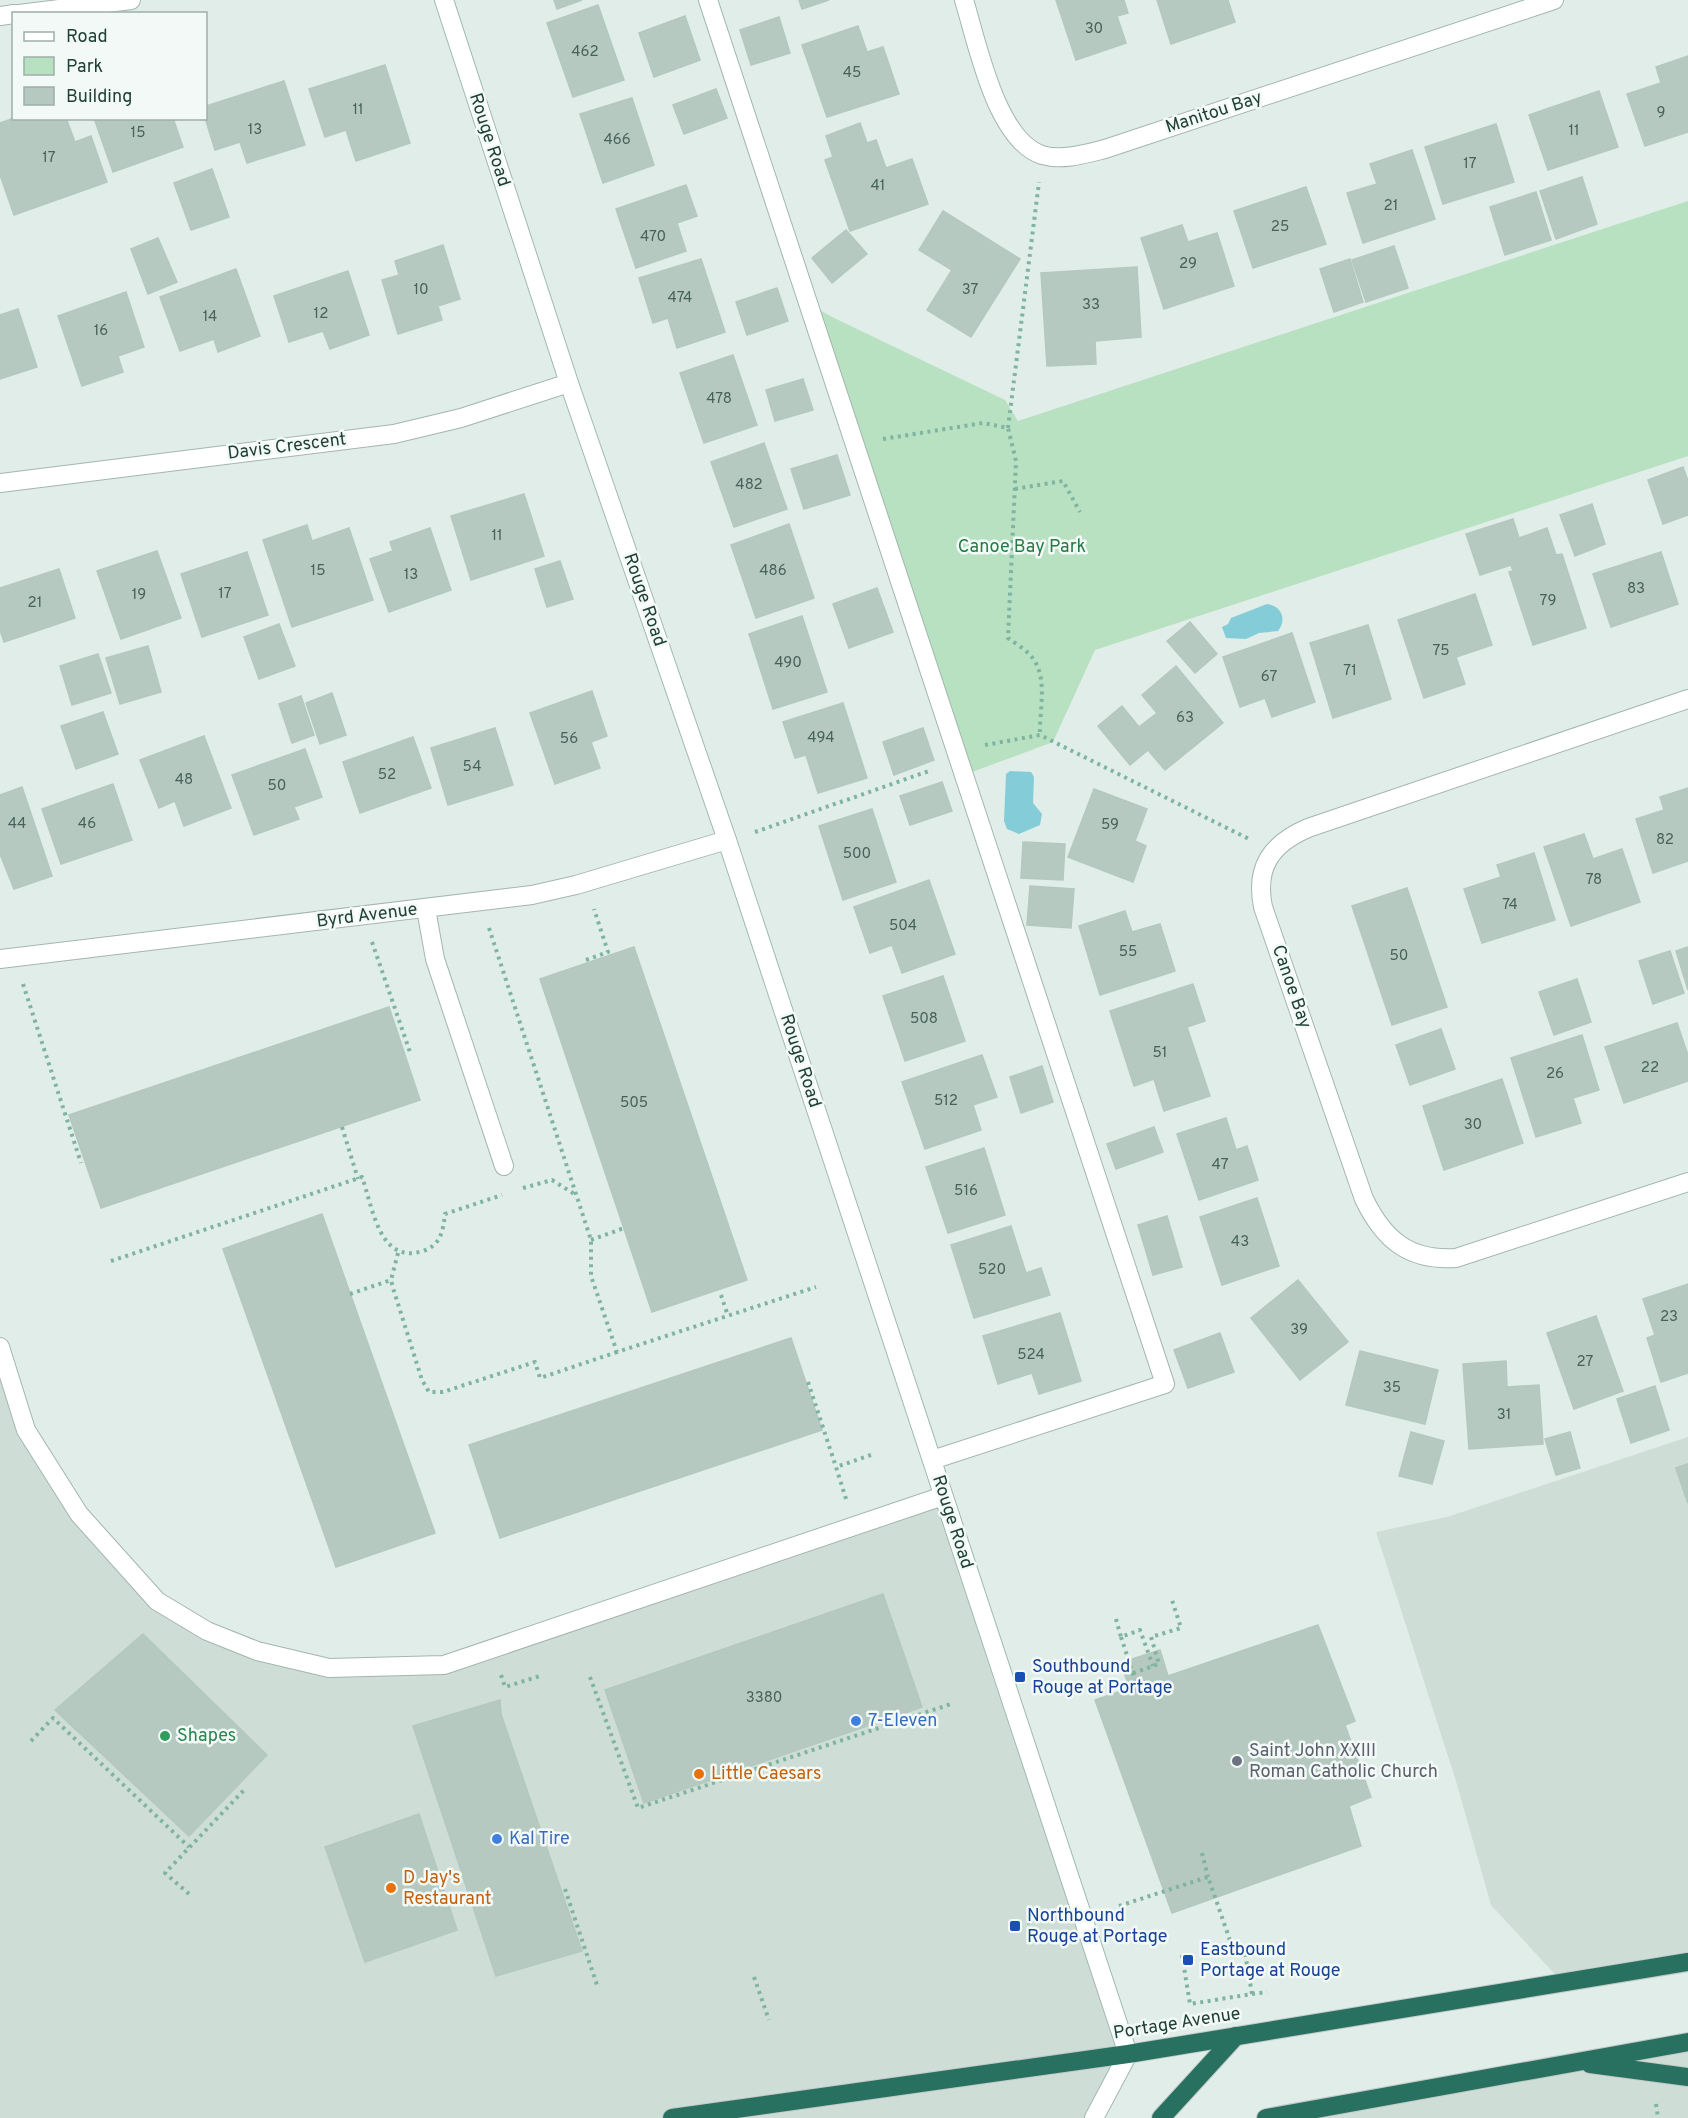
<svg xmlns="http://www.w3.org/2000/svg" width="1688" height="2118" font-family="Overpass,sans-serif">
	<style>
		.built { fill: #cfddd7 }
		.green { fill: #b8e1c2 }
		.water { fill: #84cdd8 }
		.building { fill: #b6c9c1; stroke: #b3c8bf; stroke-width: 1.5 }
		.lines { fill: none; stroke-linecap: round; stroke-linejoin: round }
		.lane-casing { stroke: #a3b6af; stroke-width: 20 }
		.street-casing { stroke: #a3b6af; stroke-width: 20 }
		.secondary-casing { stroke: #9fbab0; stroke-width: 20 }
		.highway-casing { stroke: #c1cac7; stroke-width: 20 }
		.path { stroke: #7fb4a2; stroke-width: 4; stroke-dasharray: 3 4.5; stroke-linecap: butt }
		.lane { stroke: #fff; stroke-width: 18 }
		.street { stroke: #fff; stroke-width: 18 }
		.secondary { stroke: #fff; stroke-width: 18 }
		.highway { stroke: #28705f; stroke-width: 18 }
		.transit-dot { fill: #1a4fb4; stroke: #f2f9f6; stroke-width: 2 }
		.shop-dot { fill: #3f7fe0; stroke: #f2f9f6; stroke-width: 2 }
		.leisure-dot { fill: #2e9e5b; stroke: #f2f9f6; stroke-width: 2 }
		.worship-dot { fill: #6b7280; stroke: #f2f9f6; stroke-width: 2 }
		.food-dot { fill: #e8710a; stroke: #f2f9f6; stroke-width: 2 }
		.labels { text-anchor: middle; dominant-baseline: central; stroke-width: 5; stroke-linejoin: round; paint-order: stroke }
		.number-label { font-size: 15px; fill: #46625a }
		.street-label { font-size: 18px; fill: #204037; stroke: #f2f9f6 }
		.park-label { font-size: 18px; fill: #257b45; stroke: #f2f9f6 }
		.transit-label { font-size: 18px; fill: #164399; stroke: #f2f9f6; text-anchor: start }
		.shop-label { font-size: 18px; fill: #366cbe; stroke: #f2f9f6; text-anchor: start }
		.leisure-label { font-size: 18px; fill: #27864d; stroke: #f2f9f6; text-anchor: start }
		.worship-label { font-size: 18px; fill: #5b616d; stroke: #f2f9f6; text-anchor: start }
		.food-label { font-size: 18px; fill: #c56008; stroke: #f2f9f6; text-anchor: start }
	</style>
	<rect width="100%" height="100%" fill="#e1ede8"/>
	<g class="built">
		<polygon points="0,1347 26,1430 79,1514 157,1601 207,1631 329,1668 444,1665 943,1496 1128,2054 1094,2118 0,2118"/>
		<polygon points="1688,1437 1688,1962 1562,1982 1491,1905 1456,1781 1376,1532 1447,1517"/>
		<polygon points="1688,2042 1688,2118 1266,2118"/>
	</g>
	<polygon class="green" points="1688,201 1688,456 1095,650 1053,742 964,775 808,303 830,316 1005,400 1018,421"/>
	<g class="water">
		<path d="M 1267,604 C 1282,606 1287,620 1278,631 L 1259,633 L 1246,639 L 1226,638 L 1222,627 L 1228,624 L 1231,618 Z"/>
		<polygon points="1010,771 1031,772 1034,777 1033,803 1042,814 1040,825 1019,834 1007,829 1004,821 1006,774"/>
	</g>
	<g class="building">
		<polygon points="554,0 582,0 557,9"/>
		<polygon points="799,0 829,0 802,9"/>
		<polygon points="1056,0 1124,0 1128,13 1117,16 1126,43 1076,60"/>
		<polygon points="1157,0 1228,0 1235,22 1171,44"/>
		<polygon points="598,5 624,80 573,97 547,23"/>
		<polygon points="685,16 700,60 654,77 639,33"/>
		<polygon points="779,17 790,53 751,65 740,30"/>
		<polygon points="858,26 867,52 883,47 899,94 827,117 802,45"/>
		<polygon points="1688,56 1688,132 1645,146 1627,94 1661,83 1656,67"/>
		<polygon points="385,65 410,143 356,161 346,130 325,137 309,89"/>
		<polygon points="284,81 305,145 247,163 240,142 215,150 205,118 206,106"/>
		<polygon points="716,89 727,118 684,134 673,105"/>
		<polygon points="1599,91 1618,147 1548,170 1529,115"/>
		<polygon points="632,98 654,165 603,183 580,114"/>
		<polygon points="14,118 66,118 75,142 91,136 107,182 14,215 0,175 0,123"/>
		<polygon points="94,118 173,118 183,147 113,172"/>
		<polygon points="860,123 867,143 876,140 886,168 912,159 928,204 850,231 825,160 833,157 826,136"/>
		<polygon points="1496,124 1514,182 1443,204 1425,147"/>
		<polygon points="1412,150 1435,219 1363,243 1347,193 1377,184 1370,164"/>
		<polygon points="212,169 229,217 191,230 174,183"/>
		<polygon points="1582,177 1597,224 1556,239 1540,191"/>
		<polygon points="686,185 697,216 677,223 686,251 636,268 616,209"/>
		<polygon points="1306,187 1326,244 1253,268 1234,211"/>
		<polygon points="1536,192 1551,240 1505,255 1490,207"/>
		<polygon points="943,211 1020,259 971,337 927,310 952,270 919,250"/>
		<polygon points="1182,225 1188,242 1217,233 1234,286 1164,309 1141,238"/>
		<polygon points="846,230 867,254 832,283 812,258"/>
		<polygon points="158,238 177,282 148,294 131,249"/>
		<polygon points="443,245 460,299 438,306 442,320 398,334 382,280 399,275 395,261"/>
		<polygon points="1394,246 1408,288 1366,302 1352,260"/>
		<polygon points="701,259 725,332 677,348 668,318 653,323 639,278"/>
		<polygon points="1350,259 1363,302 1334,312 1320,269"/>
		<polygon points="1137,267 1141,337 1095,341 1096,364 1047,366 1041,273"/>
		<polygon points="236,269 260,336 218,352 214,339 180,351 160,297"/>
		<polygon points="348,271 369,335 330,349 323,331 289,342 274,296"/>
		<polygon points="777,288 788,321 747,335 736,302"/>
		<polygon points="126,292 144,347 118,356 123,372 82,386 58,316"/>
		<polygon points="18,309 37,367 0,379 0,315"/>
		<polygon points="733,355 757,425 704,443 680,373"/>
		<polygon points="803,379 813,410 775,421 766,390"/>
		<polygon points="764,443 787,509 734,527 711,462"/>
		<polygon points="837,455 850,495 804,509 791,469"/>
		<polygon points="1683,467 1688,481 1688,515 1663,524 1648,480"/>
		<polygon points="524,494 544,556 471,580 451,516"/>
		<polygon points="1592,504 1605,544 1575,556 1560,515"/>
		<polygon points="1513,519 1519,538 1547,528 1556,555 1562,554 1586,628 1533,645 1509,572 1513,571 1511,565 1480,575 1466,534"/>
		<polygon points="789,524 814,598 756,618 731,545"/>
		<polygon points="307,525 312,541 349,528 373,600 292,627 263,540"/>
		<polygon points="430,528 451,590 389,612 370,559 393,551 390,542"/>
		<polygon points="157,551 181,618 121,639 97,571"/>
		<polygon points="247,552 268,615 202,637 181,574"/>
		<polygon points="1661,552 1678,604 1611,627 1593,574"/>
		<polygon points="560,561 573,599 547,607 535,569"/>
		<polygon points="59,569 75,618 4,642 0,630 0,588"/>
		<polygon points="877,588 893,632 849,648 833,604"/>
		<polygon points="1475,594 1492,645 1456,657 1465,684 1424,698 1398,620"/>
		<polygon points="802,616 827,692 773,709 749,634"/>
		<polygon points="1190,622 1217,654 1195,673 1167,641"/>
		<polygon points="279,624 295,666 259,679 244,637"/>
		<polygon points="1368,625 1391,699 1333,718 1310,643"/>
		<polygon points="1292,633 1315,702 1272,717 1265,698 1240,707 1223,657"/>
		<polygon points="148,646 161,692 120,704 106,658"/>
		<polygon points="98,654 111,693 72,705 60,666"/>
		<polygon points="1176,666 1223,723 1165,770 1148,750 1130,765 1098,726 1122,706 1139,727 1157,713 1142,695"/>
		<polygon points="592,691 607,736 591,742 600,768 555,784 530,713"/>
		<polygon points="332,693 346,735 320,744 306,703"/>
		<polygon points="301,696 314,735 292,743 279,704"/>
		<polygon points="843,703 867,778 818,793 806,755 795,758 783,722"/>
		<polygon points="103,712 118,754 76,769 61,726"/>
		<polygon points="495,728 513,785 448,805 431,748"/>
		<polygon points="923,728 934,760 894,775 883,742"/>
		<polygon points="204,736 231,808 184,826 175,801 159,808 140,760"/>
		<polygon points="413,737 431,788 360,813 343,762"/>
		<polygon points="305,749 322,797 294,807 299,819 254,835 232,775"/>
		<polygon points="942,782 952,811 910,825 900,796"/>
		<polygon points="113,784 132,840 61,864 42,809"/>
		<polygon points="22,787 52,876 14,889 0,854 0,795"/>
		<polygon points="1688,788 1688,861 1653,873 1636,819 1664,810 1660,797"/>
		<polygon points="1094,789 1147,809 1135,841 1146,846 1133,882 1068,857"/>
		<polygon points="872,809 896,882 843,900 819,826"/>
		<polygon points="1584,834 1593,859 1622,849 1640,902 1571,926 1544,847"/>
		<polygon points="1023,842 1065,844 1063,880 1021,878"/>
		<polygon points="1534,853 1555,920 1482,943 1464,889 1501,877 1497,865"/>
		<polygon points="929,880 955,954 902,973 892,945 870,953 854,907"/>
		<polygon points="1030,886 1074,889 1071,928 1027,925"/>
		<polygon points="1407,888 1447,1007 1392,1025 1352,906"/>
		<polygon points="1125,911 1132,932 1160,924 1175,971 1100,995 1079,926"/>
		<polygon points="634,947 747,1280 652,1312 540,979"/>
		<polygon points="1688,947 1688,990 1676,951"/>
		<polygon points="1670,951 1684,993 1653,1004 1639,961"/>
		<polygon points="943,976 965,1041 905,1061 883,996"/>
		<polygon points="1577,979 1591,1022 1554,1035 1539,992"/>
		<polygon points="1193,984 1205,1021 1187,1027 1210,1096 1164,1111 1154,1079 1134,1086 1110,1011"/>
		<polygon points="389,1007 420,1100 101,1208 69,1115"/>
		<polygon points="1677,1023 1688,1055 1688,1081 1624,1103 1605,1047"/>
		<polygon points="1441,1029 1455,1069 1410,1085 1396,1045"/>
		<polygon points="1582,1035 1599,1090 1573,1098 1581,1123 1536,1137 1511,1058"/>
		<polygon points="982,1055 997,1097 973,1105 981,1130 925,1149 902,1082"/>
		<polygon points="1042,1066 1053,1102 1021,1113 1010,1077"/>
		<polygon points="1502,1079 1523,1143 1444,1170 1423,1106"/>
		<polygon points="1226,1118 1236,1150 1247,1146 1258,1180 1199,1200 1177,1134"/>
		<polygon points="1154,1127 1163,1152 1116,1169 1107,1144"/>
		<polygon points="984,1148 1005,1215 948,1233 926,1167"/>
		<polygon points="1257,1198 1279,1266 1222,1285 1200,1217"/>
		<polygon points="322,1214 435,1533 336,1567 223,1249"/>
		<polygon points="1167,1216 1182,1267 1153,1275 1138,1225"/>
		<polygon points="1011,1226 1026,1273 1041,1268 1050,1295 974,1318 951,1245"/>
		<polygon points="1298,1280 1348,1342 1300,1380 1251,1318"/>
		<polygon points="1688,1284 1688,1373 1661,1382 1647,1338 1655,1335 1643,1299"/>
		<polygon points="1060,1313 1081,1381 1039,1394 1032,1373 998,1384 983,1336"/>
		<polygon points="1596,1316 1623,1391 1574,1409 1547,1333"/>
		<polygon points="1220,1333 1234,1372 1188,1388 1174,1350"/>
		<polygon points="791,1338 822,1430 500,1538 469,1445"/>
		<polygon points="1360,1351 1438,1370 1425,1424 1346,1405"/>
		<polygon points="1506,1361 1507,1387 1539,1385 1543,1444 1469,1449 1463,1364"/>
		<polygon points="1655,1386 1669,1430 1631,1443 1617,1399"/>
		<polygon points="1411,1432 1444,1441 1432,1484 1399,1476"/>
		<polygon points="1570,1432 1580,1468 1556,1475 1545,1439"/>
		<polygon points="1688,1464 1688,1503 1676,1468"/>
		<polygon points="1688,1464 1688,1503 1676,1468"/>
		<polygon points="883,1594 922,1707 644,1803 605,1690"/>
		<polygon points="1318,1625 1355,1721 1345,1725 1371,1797 1349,1806 1361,1846 1172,1913 1095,1700 1130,1688 1120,1663 1160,1650 1168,1676"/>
		<polygon points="143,1634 267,1755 189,1836 55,1710"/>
		<polygon points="500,1700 501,1714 582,1951 496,1976 413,1726"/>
		<polygon points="419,1814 457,1930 365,1962 325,1847"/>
	</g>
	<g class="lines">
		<defs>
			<g id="lane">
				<polyline points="708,0 1165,1384 932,1460"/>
				<polyline points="426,909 435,959 504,1166"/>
				<polyline points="0,1347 26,1430 79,1514 157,1601 207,1631 257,1651 329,1668 444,1665 943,1496"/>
			</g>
			<g id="street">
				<path d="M 964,0 C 977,42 996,140 1042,155 C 1062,161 1085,154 1105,149 L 1554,0"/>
				<polyline points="19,14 131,0"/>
				<polyline points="0,16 14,14"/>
				<polyline points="0,483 394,434 461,418 569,383"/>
				<path d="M 1688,699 L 1308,828 C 1271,844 1255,867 1263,907 L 1364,1199 C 1384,1240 1409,1261 1456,1258 L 1688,1182"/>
				<polyline points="0,959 532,895 576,885 727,840"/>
			</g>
			<polyline id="secondary" points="444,0 569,383 727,840 1128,2054 1094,2118"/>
			<g id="highway">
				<polyline points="1590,2064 1688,2077"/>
				<polyline points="672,2118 1128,2054 1688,1962"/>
				<polyline points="1161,2118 1236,2036"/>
				<polyline points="1266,2118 1688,2042"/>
			</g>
		</defs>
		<use href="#lane" class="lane-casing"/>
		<use href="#street" class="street-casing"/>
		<use href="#secondary" class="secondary-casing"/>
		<use href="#highway" class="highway-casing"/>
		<g class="path">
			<polyline points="1008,428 1039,182"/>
			<path d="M 883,439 L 983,423 L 1008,428 L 1016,461 L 1008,638 C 1015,643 1025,649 1031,656 C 1049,677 1039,710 1040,735"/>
			<polyline points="1015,489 1063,481 1080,512"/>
			<polyline points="985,745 1040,735 1249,839"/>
			<polyline points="755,832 932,770"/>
			<polyline points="489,928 591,1240 591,1276 617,1352 816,1287"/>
			<polyline points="372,942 411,1055"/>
			<polyline points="586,960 608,952 594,909"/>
			<polyline points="23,984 81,1163"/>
			<polyline points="342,1127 358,1179"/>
			<polyline points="523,1188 552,1180 576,1195"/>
			<polyline points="591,1240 624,1228"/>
			<polyline points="398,1253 391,1280 393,1288 422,1380 429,1392 443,1392 535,1362 540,1378 617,1352"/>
			<path d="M 111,1261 L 362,1177 C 373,1208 379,1265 423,1251 C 441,1245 443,1231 445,1214 L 502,1195"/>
			<polyline points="350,1294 391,1280"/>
			<polyline points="721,1295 728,1316"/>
			<polyline points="808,1382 836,1467"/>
			<polyline points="846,1499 836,1467 871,1455"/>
			<polyline points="1116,1619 1121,1637 1140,1630 1153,1666"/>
			<polyline points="1121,1637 1137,1686"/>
			<polyline points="1133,1673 1159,1664 1151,1637 1181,1628 1172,1600"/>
			<polyline points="501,1675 505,1687 543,1675"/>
			<polyline points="590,1677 638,1808 954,1703"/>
			<polyline points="31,1741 53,1718 189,1847"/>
			<polyline points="1202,1853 1208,1877"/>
			<polyline points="565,1889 598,1988"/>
			<polyline points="189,1894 165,1873 246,1788"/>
			<polyline points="1119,1906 1208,1877 1233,1949"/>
			<polyline points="1027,1923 1050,1915"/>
			<polyline points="1182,1955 1190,2004 1252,1994 1244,1947"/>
			<polyline points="754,1977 769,2020"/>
			<polyline points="1252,1994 1267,1992"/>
			<polyline points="1656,2104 1658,2118"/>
		</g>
		<use href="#lane" class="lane"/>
		<use href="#street" class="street"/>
		<use href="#secondary" class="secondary"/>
		<use href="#highway" class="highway"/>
	</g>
	<g class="transit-dot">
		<rect x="1014" y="1671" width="12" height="12" rx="3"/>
		<rect x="1009" y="1920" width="12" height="12" rx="3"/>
		<rect x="1182" y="1954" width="12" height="12" rx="3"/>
	</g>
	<g class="shop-dot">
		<circle cx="856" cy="1721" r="6"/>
		<circle cx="497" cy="1839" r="6"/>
	</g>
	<circle class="leisure-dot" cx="165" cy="1736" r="6"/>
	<circle class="worship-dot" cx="1237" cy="1761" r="6"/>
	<g class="food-dot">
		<circle cx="699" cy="1774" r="6"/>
		<circle cx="391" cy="1888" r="6"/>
	</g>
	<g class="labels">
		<g class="number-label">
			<text x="1094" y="29">30</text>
			<text x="585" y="52">462</text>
			<text x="852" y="73">45</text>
			<text x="358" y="110">11</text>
			<text x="1661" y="113">9</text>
			<text x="255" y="130">13</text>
			<text x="1574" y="131">11</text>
			<text x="138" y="133">15</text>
			<text x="617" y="140">466</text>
			<text x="49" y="158">17</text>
			<text x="1470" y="164">17</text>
			<text x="878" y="186">41</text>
			<text x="1391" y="206">21</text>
			<text x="1280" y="227">25</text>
			<text x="653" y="237">470</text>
			<text x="1188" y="264">29</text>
			<text x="421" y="290">10</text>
			<text x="970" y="290">37</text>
			<text x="680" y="298">474</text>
			<text x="1091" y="305">33</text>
			<text x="321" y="314">12</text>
			<text x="210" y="317">14</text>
			<text x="101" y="331">16</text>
			<text x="719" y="399">478</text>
			<text x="749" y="485">482</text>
			<text x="497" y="536">11</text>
			<text x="318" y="571">15</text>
			<text x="773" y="571">486</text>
			<text x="411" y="575">13</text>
			<text x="1636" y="589">83</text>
			<text x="225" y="594">17</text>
			<text x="139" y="595">19</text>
			<text x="1548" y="601">79</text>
			<text x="35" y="603">21</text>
			<text x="1441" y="651">75</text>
			<text x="788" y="663">490</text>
			<text x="1350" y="671">71</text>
			<text x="1269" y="677">67</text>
			<text x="1185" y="718">63</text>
			<text x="821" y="738">494</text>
			<text x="569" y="739">56</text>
			<text x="472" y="767">54</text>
			<text x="387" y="775">52</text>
			<text x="184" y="780">48</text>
			<text x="277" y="786">50</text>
			<text x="17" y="824">44</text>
			<text x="87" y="824">46</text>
			<text x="1110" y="825">59</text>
			<text x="1665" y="840">82</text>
			<text x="857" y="854">500</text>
			<text x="1594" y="880">78</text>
			<text x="1510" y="905">74</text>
			<text x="903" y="926">504</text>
			<text x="1128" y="952">55</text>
			<text x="1399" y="956">50</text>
			<text x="924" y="1019">508</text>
			<text x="1160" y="1053">51</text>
			<text x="1650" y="1068">22</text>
			<text x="1555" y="1074">26</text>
			<text x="946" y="1101">512</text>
			<text x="634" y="1103">505</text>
			<text x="1473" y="1125">30</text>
			<text x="1220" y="1165">47</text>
			<text x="966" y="1191">516</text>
			<text x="1240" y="1242">43</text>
			<text x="992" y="1270">520</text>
			<text x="1669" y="1317">23</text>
			<text x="1299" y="1330">39</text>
			<text x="1031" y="1355">524</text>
			<text x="1585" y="1362">27</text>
			<text x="1392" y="1388">35</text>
			<text x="1504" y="1415">31</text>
			<text x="764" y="1698">3380</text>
		</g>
		<g class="street-label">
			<text transform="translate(1214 113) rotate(-18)">Manitou Bay</text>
			<text transform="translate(489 140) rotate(72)">Rouge Road</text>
			<text transform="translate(287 447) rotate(-7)">Davis Crescent</text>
			<text transform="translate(644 600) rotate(71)">Rouge Road</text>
			<text transform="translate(367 916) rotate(-7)">Byrd Avenue</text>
			<text transform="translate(1291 987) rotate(71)">Canoe Bay</text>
			<text transform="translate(800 1061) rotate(72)">Rouge Road</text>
			<text transform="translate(952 1522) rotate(72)">Rouge Road</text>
			<text transform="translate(1177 2024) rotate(-9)">Portage Avenue</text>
		</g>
		<g class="park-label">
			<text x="1022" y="547">Canoe Bay Park</text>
		</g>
		<g class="transit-label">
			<text x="1032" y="1667">Southbound<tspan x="1032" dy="21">Rouge at Portage</tspan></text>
			<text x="1027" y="1916">Northbound<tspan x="1027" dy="21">Rouge at Portage</tspan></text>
			<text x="1200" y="1950">Eastbound<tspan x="1200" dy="21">Portage at Rouge</tspan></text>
		</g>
		<g class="shop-label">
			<text x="868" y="1721">7-Eleven</text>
			<text x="509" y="1839">Kal Tire</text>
		</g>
		<g class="leisure-label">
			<text x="177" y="1736">Shapes</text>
		</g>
		<g class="worship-label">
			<text x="1249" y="1751">Saint John XXIII<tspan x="1249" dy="21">Roman Catholic Church</tspan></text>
		</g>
		<g class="food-label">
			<text x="711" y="1774">Little Caesars</text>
			<text x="403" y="1878">D Jay's<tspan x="403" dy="21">Restaurant</tspan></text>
		</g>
	</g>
	<rect x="12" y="12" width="195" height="108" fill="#f2f9f6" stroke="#9eafaa" stroke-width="1.5"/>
	<rect x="24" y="32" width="30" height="9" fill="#ffffff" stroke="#9eafaa" stroke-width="1.5"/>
	<text x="66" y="42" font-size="18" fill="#204037">Road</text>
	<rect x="24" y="57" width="30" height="18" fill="#b8e1c2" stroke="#9eafaa" stroke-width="1.5"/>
	<text x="66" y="72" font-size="18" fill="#204037">Park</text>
	<rect x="24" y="87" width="30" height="18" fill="#b6c9c1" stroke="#9eafaa" stroke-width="1.5"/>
	<text x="66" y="102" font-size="18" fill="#204037">Building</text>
</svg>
